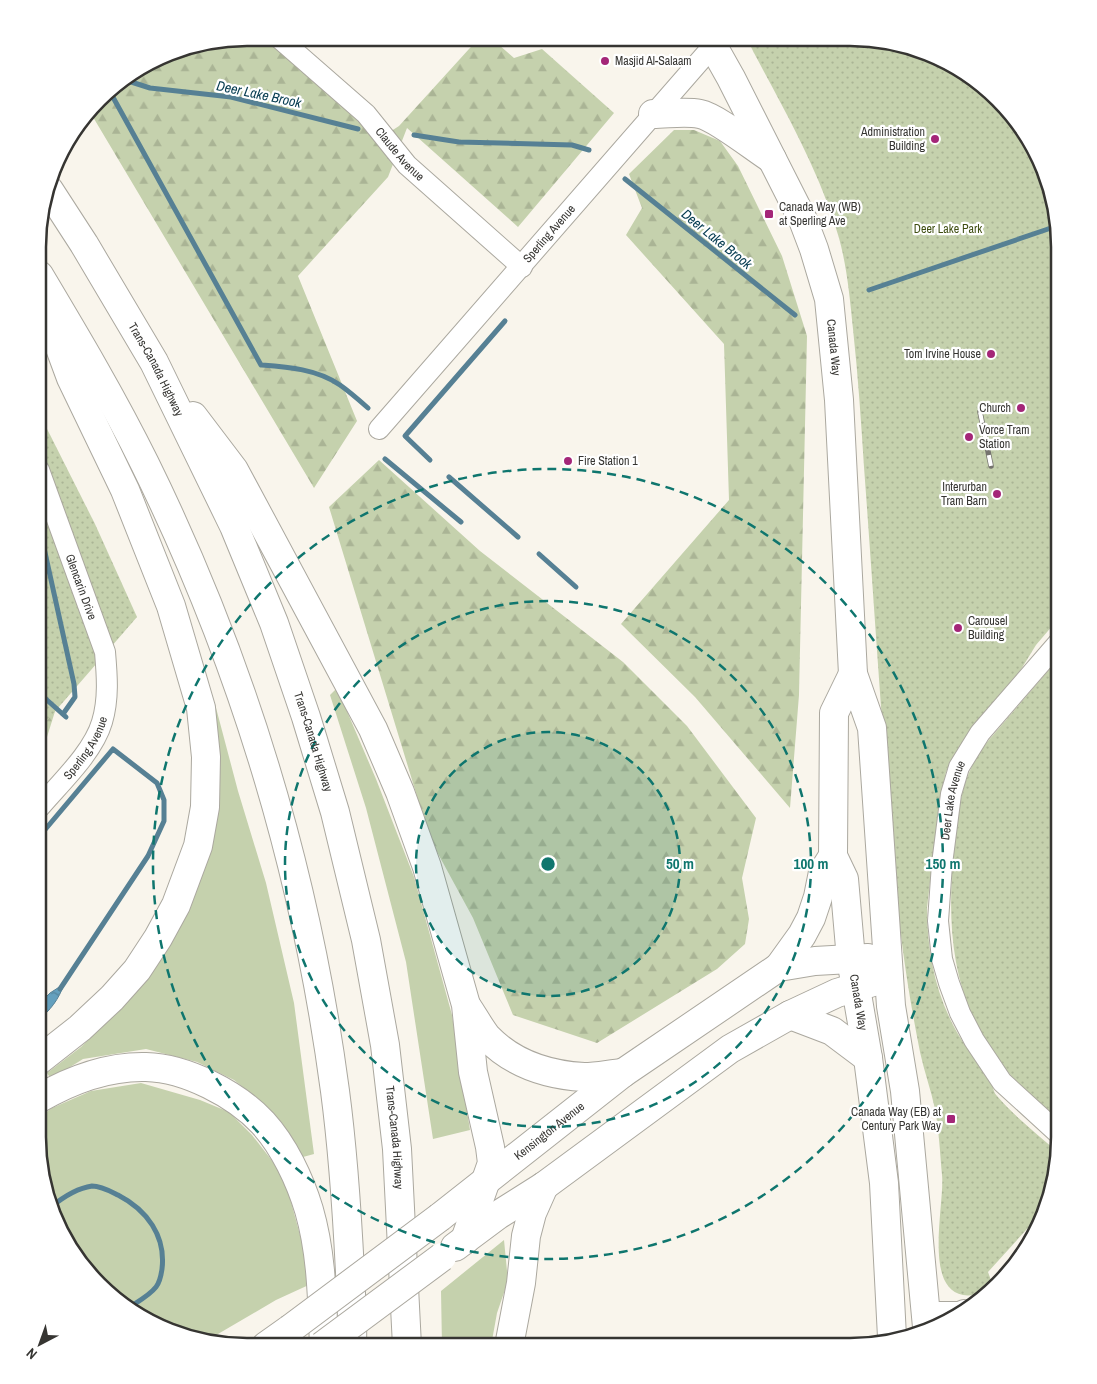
<svg xmlns="http://www.w3.org/2000/svg" width="1097" height="1384" font-family="'Archivo Narrow',sans-serif">
	<style>
		.green { fill: #c5d1ad }
		.forest { fill: url(#forest-firs) }
		.park { fill: url(#park-dots) }
		.water { fill: url(#water-ripples); stroke: #568094 }
		.lines { fill: none; stroke-linecap: round; stroke-linejoin: round }
		.stream { stroke: #568094; stroke-width: 5 }
		.street-casing { stroke: #aba89f; stroke-width: 22 }
		.secondary-casing { stroke: #aba89f; stroke-width: 30 }
		.highway-casing { stroke: #aba89f; stroke-width: 30 }
		.street { stroke: #fff; stroke-width: 20 }
		.secondary { stroke: #fff; stroke-width: 28 }
		.highway { stroke: #fff; stroke-width: 28 }
		.rail-casing { stroke: #75736e; stroke-width: 5.5 }
		.rail { stroke: #fff; stroke-width: 4; stroke-dasharray: 11; stroke-linecap: butt }
		.secondary-bridge-casing { stroke: #aba89f; stroke-width: 30; stroke-linecap: butt }
		.secondary-bridge { stroke: #fff; stroke-width: 28 }
		.ring { fill: none; stroke: #0f766e; stroke-width: 2.5; stroke-dasharray: 9 6 }
		.poi-dot { fill: #a42678; stroke: #fff; stroke-width: 2 }
		.labels { text-anchor: middle; dominant-baseline: central; stroke-width: 4.5; stroke-linejoin: round; paint-order: stroke }
		.poi-label { font-size: 12px; fill: #363532; stroke: #fff; text-anchor: start }
		.street-label { font-size: 12px; fill: #363532; stroke: #fff }
		.park-label { font-size: 12px; fill: #3f4e11; stroke: #fff }
		.water-label { font-size: 14px; font-style: italic; fill: #053b50; stroke: #fff }
		.rim { fill: none; stroke: #363532; stroke-width: 2.5 }
		.centre { fill: #0f766e; stroke: #fff; stroke-width: 2.5 }
		.ring-label { font-size: 15px; text-anchor: middle; font-weight: bold; fill: #0f766e; stroke: #fff; stroke-width: 4.5; stroke-linejoin: round; paint-order: stroke }
	</style>
	<defs>
		<pattern id="forest-firs" width="22" height="20" patternUnits="userSpaceOnUse" patternTransform="scale(1.25)"><rect width="22" height="20" fill="#c5d1ad"/><path d="M5 1l3.5 6h-7zM16 11l3.5 6h-7z" fill="#aab495"/></pattern>
		<pattern id="park-dots" width="8" height="8" patternUnits="userSpaceOnUse" patternTransform="scale(1.25)"><rect width="8" height="8" fill="#c5d1ad"/><path d="M2 2h.1M6 6h.1" fill="none" stroke="#aab495" stroke-width="1.8" stroke-linecap="round"/></pattern>
		<pattern id="water-ripples" width="26" height="14" patternUnits="userSpaceOnUse" patternTransform="scale(1.25)"><rect width="26" height="14" fill="#64a0be"/><path d="M2 4q2-2 4 0t4 0M15 11q2-2 4 0t4 0" fill="none" stroke="#53839b"/></pattern>
	</defs>
	<rect width="100%" height="100%" fill="#f9f5ec"/>
	<g class="green">
		<polygon points="337,688 376,779 414,877 452,1015 470,1130 433,1139 406,962 366,808 330,695"/>
		<polygon points="215,704 238,791 266,883 294,1003 314,1154 303,1157 282,1123 258,1099 234,1080 197,1062 146,1049 83,1059 51,1079 47,1073 81,1047 105,1023 216,804"/>
		<polygon points="141,1083 200,1100 229,1112 252,1135 284,1176 313,1283 276,1300 206,1341 180,1335 131,1311 65,1241 45,1191 38,1137 38,1118 52,1108 91,1091"/>
		<polygon points="504,1240 508,1281 497,1313 491,1346 442,1346 441,1291"/>
	</g>
	<g class="forest">
		<polygon points="247,38 270,38 382,137 399,126 479,38 491,38 514,58 542,49 614,113 518,227 407,128 388,177 298,276 357,421 314,488 90,112 109,89 179,49"/>
		<polygon points="674,130 694,130 720,141 738,166 782,256 807,336 799,695 790,808 695,697 621,624 729,500 724,344 626,235 642,208 629,174"/>
		<polygon points="379,460 480,551 623,662 687,726 756,818 742,878 749,919 745,944 717,969 597,1043 513,1015 473,918 430,839 329,507"/>
		<polygon points="39,624 62,689 38,766"/>
	</g>
	<g class="park">
		<path d="M 751,39 L 877,39 L 967,73 L 1032,143 L 1052,193 L 1059,247 L 1059,618 L 1036,645 L 1015,679 L 971,730 L 953,758 L 946,772 L 939,804 L 927,908 C 927,955 937,1002 963,1042 C 971,1055 981,1066 990,1079 C 994,1085 992,1091 997,1096 C 1015,1117 1038,1135 1059,1153 L 1046,1208 L 988,1272 L 992,1283 C 984,1291 976,1297 963,1295 C 923,1288 945,1203 942,1175 C 940,1153 939,1130 935,1109 C 931,1090 924,1071 920,1052 C 908,992 899,930 894,869 C 882,735 874,601 864,467 C 861,421 858,375 853,329 C 850,299 847,267 839,238 C 820,172 786,113 754,53 L 750,45 Z"/>
		<polygon points="39,413 95,524 137,617 38,731"/>
		<path d="M 1059,658 L 1059,1120 C 1035,1099 1010,1078 992,1052 C 950,989 947,921 954,848 C 959,806 961,775 988,741 Z"/>
	</g>
	<path class="water" d="M 64,984 C 59,999 50,1011 38,1020 L 38,1005 L 50,993 Z"/>
	<g class="lines">
		<g class="stream">
			<polyline points="125,80 150,88 231,97 358,129"/>
			<path d="M 109,90 L 261,365 C 288,367 317,369 340,385 C 350,392 359,400 368,408"/>
			<polyline points="414,135 459,142 572,145 589,150"/>
			<polyline points="625,179 795,315"/>
			<polyline points="869,290 1057,226"/>
			<polyline points="385,459 461,522"/>
			<polyline points="430,460 405,436 505,321"/>
			<polyline points="449,477 518,537"/>
			<polyline points="39,533 44,548 74,684 75,697 63,714"/>
			<polyline points="539,554 576,587"/>
			<polyline points="38,692 66,717"/>
			<polyline points="38,838 113,749 157,783 164,800 164,821 148,856 60,989"/>
			<path d="M 51,1207 C 62,1198 78,1188 92,1186 C 101,1186 110,1191 118,1195 C 147,1210 166,1236 162,1269 C 161,1276 160,1282 156,1287 C 149,1296 137,1302 128,1308"/>
		</g>
		<defs>
			<g id="street">
				<path id="s1" d="M 279,38 L 366,114 L 407,165 L 522,267"/>
				<path id="s2" d="M 379,429 L 719,39"/>
				<path id="s3" d="M 38,809 C 59,784 93,753 102,722 C 109,699 107,675 105,652 L 39,470"/>
				<path id="s4" d="M 1059,1134 L 1002,1082 L 974,1040 L 960,1013 L 949,983 L 942,959 L 938,921 L 942,864 L 951,794 L 959,767 L 980,733 L 1059,642"/>
				<polyline points="927,1312 959,1312 964,1310"/>
			</g>
			<g id="secondary">
				<path id="s5" d="M 711,39 L 713,46 L 731,78 L 803,220 L 814,249 L 829,299 L 839,400 L 853,674 L 872,728 L 891,1006 L 905,1091 L 927,1327"/>
				<path d="M 653,114 C 668,114 685,111 700,114 C 716,117 756,149 772,159"/>
				<path id="s6" d="M 853,674 L 834,713 L 833,856 L 844,879 L 851,959 L 868,1058 L 884,1183 L 892,1337"/>
				<polyline points="779,967 802,935 811,918 818,897 823,872 833,856"/>
				<polyline points="790,1015 832,1031 868,1058"/>
				<path id="s7" d="M 440,1217 L 623,1073 L 779,967 L 815,961 L 868,958"/>
				<polyline points="455,1247 498,1215 544,1186 730,1049 790,1015 837,993 873,982"/>
				<polyline points="266,1346 290,1329"/>
			</g>
			<g id="highway">
				<path id="s8" d="M 49,190 L 84,244 L 154,362 L 234,526 L 274,623 L 306,717 L 335,812 L 366,940 L 385,1045 L 397,1149 L 407,1346"/>
				<path d="M 39,275 C 76,337 113,399 145,464 C 242,661 306,873 335,1091 C 343,1151 347,1212 350,1272 C 351,1297 353,1322 352,1346"/>
				<polyline points="193,416 234,470 373,729 400,792 427,867 466,1005 473,1072 490,1147 492,1163 465,1240"/>
				<path d="M 468,1008 C 474,1017 480,1028 487,1037 C 513,1064 548,1075 584,1077 C 597,1077 610,1074 623,1073"/>
				<polyline points="38,1061 80,1028 112,998 137,970 158,938 176,905 198,846 205,807 206,757 201,708 171,606 125,490 71,378 47,313"/>
				<path d="M 38,1099 C 69,1081 108,1066 146,1067 C 186,1068 236,1094 263,1123 C 284,1146 300,1180 309,1210 C 322,1255 322,1300 324,1346"/>
				<polyline points="509,1346 521,1283 526,1236 532,1213 544,1186"/>
			</g>
		</defs>
		<use href="#street" class="street-casing"/>
		<use href="#secondary" class="secondary-casing"/>
		<use href="#highway" class="highway-casing"/>
		<use href="#street" class="street"/>
		<use href="#secondary" class="secondary"/>
		<use href="#highway" class="highway"/>
		<defs>
			<polyline id="rail" points="980,412 991,466"/>
		</defs>
		<use href="#rail" class="rail-casing"/>
		<use href="#rail" class="rail"/>
		<defs>
			<g id="secondary-bridge">
				<polyline points="290,1329 440,1217"/>
				<polyline points="322,1346 442,1257"/>
			</g>
		</defs>
		<use href="#secondary-bridge" class="secondary-bridge-casing"/>
		<use href="#secondary-bridge" class="secondary-bridge"/>
	</g>
	<circle cx="548" cy="864" r="132" fill="#0f766e" fill-opacity=".12"/>
	<g class="ring">
		<circle cx="548" cy="864" r="132"/>
		<circle cx="548" cy="864" r="263"/>
		<circle cx="548" cy="864" r="395"/>
	</g>
	<g class="poi-dot">
		<circle cx="605" cy="61" r="5"/>
		<circle cx="935" cy="139" r="5"/>
		<rect x="764" y="209" width="10" height="10" rx="2.5"/>
		<circle cx="991" cy="354" r="5"/>
		<circle cx="1021" cy="408" r="5"/>
		<circle cx="969" cy="437" r="5"/>
		<circle cx="568" cy="461" r="5"/>
		<circle cx="997" cy="494" r="5"/>
		<circle cx="958" cy="628" r="5"/>
		<rect x="946" y="1114" width="10" height="10" rx="2.5"/>
	</g>
	<g class="labels">
		<g class="poi-label">
			<text x="615" y="61">Masjid Al-Salaam</text>
			<text x="925" y="132" text-anchor="end">Administration<tspan x="925" dy="14">Building</tspan></text>
			<text x="779" y="207">Canada Way (WB)<tspan x="779" dy="14">at Sperling Ave</tspan></text>
			<text x="981" y="354" text-anchor="end">Tom Irvine House</text>
			<text x="1011" y="408" text-anchor="end">Church</text>
			<text x="979" y="430">Vorce Tram<tspan x="979" dy="14">Station</tspan></text>
			<text x="578" y="461">Fire Station 1</text>
			<text x="987" y="487" text-anchor="end">Interurban<tspan x="987" dy="14">Tram Barn</tspan></text>
			<text x="968" y="621">Carousel<tspan x="968" dy="14">Building</tspan></text>
			<text x="941" y="1112" text-anchor="end">Canada Way (EB) at<tspan x="941" dy="14">Century Park Way</tspan></text>
		</g>
		<g class="street-label">
			<text stroke="none"><textPath href="#s1" startOffset="168">Claude Avenue</textPath></text>
			<text stroke="none"><textPath href="#s2" startOffset="259">Sperling Avenue</textPath></text>
			<text stroke="none"><textPath href="#s5" startOffset="335">Canada Way</textPath></text>
			<text stroke="none"><textPath href="#s8" startOffset="209">Trans-Canada Highway</textPath></text>
			<text transform="translate(81 587) rotate(70)">Glencarin Drive</text>
			<text stroke="none"><textPath href="#s8" startOffset="614">Trans-Canada Highway</textPath></text>
			<text stroke="none"><textPath href="#s3" startOffset="78">Sperling Avenue</textPath></text>
			<text stroke="none"><textPath href="#s4" startOffset="375">Deer Lake Avenue</textPath></text>
			<text stroke="none"><textPath href="#s6" startOffset="336">Canada Way</textPath></text>
			<text stroke="none"><textPath href="#s7" startOffset="139">Kensington Avenue</textPath></text>
			<text stroke="none"><textPath href="#s8" startOffset="1019">Trans-Canada Highway</textPath></text>
		</g>
		<g class="park-label">
			<text x="948" y="229">Deer Lake Park</text>
		</g>
		<g class="water-label">
			<text transform="translate(259 94) rotate(12)">Deer Lake Brook</text>
			<text transform="translate(717 239) rotate(39)">Deer Lake Brook</text>
		</g>
	</g>
	<path d="M0 0H1097V1384H0ZM247 46H850A201 201 0 0 1 1051 247V1137A201 201 0 0 1 850 1338H247A201 201 0 0 1 46 1137V247A201 201 0 0 1 247 46Z" fill="#fff" fill-rule="evenodd"/>
	<path class="rim" d="M247 46H850A201 201 0 0 1 1051 247V1137A201 201 0 0 1 850 1338H247A201 201 0 0 1 46 1137V247A201 201 0 0 1 247 46Z"/>
	<circle cx="548" cy="864" r="8" class="centre"/>
	<g class="ring-label">
		<text x="680" y="869">50 m</text>
		<text x="811" y="869">100 m</text>
		<text x="943" y="869">150 m</text>
	</g>
	<g transform="translate(40 1344) rotate(221)" stroke="#ffffff" stroke-width="4" paint-order="stroke">
	<path d="M0-4L9 19L0 12L-9 19Z" fill="#363532"/>
	<text y="-8" font-size="14" font-weight="bold" text-anchor="middle" fill="#363532">N</text>
	</g>
</svg>
